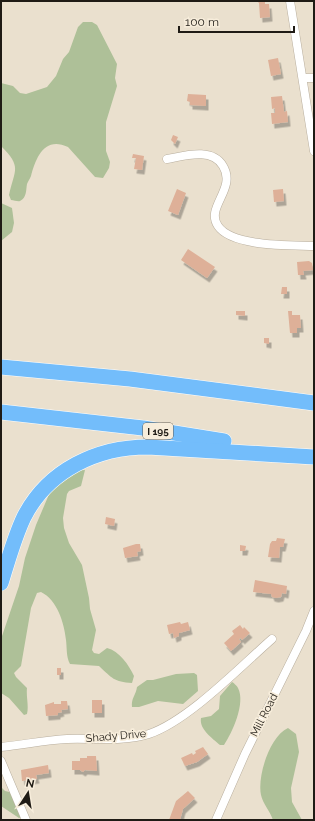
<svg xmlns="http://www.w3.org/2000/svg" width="315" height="821" font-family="Raleway,sans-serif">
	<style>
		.green { fill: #aec098 }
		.building { fill: #deb098; filter: url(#shadow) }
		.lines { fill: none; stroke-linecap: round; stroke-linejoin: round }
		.minor-casing { stroke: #b8ae9e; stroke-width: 9 }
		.motorway-casing { stroke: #fff; stroke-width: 16 }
		.minor { stroke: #fff; stroke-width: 8 }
		.motorway { stroke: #73bdfb; stroke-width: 15 }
		.labels { text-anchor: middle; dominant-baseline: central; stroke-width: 3.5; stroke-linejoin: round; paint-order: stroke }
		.shield { fill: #f7eddb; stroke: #605a50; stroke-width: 1 }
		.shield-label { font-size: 10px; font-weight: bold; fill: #1f1b15 }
		.street-label { font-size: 11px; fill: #1f1b15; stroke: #f7eddb }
	</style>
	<defs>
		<filter id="shadow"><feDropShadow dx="2.5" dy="4.5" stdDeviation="0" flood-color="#0004"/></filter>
	</defs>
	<rect width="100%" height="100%" fill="#eae0ce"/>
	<g class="green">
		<path d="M 83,22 L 92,22 L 97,25 L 117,64 L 115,78 L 117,86 L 106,122 L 106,151 L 110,162 L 109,168 L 103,178 L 95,177 L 68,147 C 44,136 36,158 31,176 C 30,179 28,181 27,184 C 26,189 27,198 20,201 C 18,202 14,200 11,200 L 9,195 C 15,169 22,167 1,146 L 1,83 L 13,86 L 20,93 L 26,94 L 47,87 L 56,76 L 63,59 L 69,52 L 78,27 Z"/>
		<polygon points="1,203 12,208 14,223 12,232 1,241"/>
		<path d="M 85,470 L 81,486 L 69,491 L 67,494 L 63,518 L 64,528 L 69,543 L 82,565 L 89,598 L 90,609 L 96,630 L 92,650 L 94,653 L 99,654 L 107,648 C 119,651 129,665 134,676 L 132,683 C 114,682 112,678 99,666 L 70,664 C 66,657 67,647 66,640 C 64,622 57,600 41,592 L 37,593 L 31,608 L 21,666 L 14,673 L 16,677 L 27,688 C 26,697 29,706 27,714 L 24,715 L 9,698 L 1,693 L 1,639 L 19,586 L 25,558 L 36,525 L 50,492 L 69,471 Z"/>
		<path d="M 194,673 L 197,675 L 198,691 L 183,704 L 158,701 L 139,707 L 132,707 C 131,698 136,695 137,687 L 147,680 L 153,680 L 176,674 Z"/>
		<path d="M 232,682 C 234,683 237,686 238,688 C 246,703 232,733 224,745 L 220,745 C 212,738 199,729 201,718 L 211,716 L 219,709 L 220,696 Z"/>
		<path d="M 288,728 L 296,734 L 299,752 L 291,788 L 292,802 L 302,820 L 273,820 C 270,811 263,804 261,795 C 257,776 270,736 288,728 Z"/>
		<polygon points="1,787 5,791 14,793 23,817 19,818 1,806"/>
	</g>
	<g class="building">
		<polygon points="257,1 265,1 265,4 269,4 270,17 260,18 259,3"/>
		<polygon points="278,58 281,74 271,76 268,60"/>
		<polygon points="188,94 206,95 206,106 190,105 190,102 187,101"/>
		<polygon points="282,96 284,112 287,111 288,122 272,124 271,113 275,113 275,108 272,109 271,97"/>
		<polygon points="173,135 178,137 175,144 171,140"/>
		<polygon points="133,154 144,156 142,170 134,169 136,158 132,158"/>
		<polygon points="177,189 186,193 178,215 168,211"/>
		<polygon points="283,189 284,201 274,202 273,190"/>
		<polygon points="188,249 215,267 207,278 181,260"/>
		<polygon points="309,261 312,263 313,270 303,271 304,275 298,275 297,262"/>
		<polygon points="282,287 287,287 287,294 281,294"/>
		<polygon points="236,311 245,311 245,316 236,315"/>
		<polygon points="288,311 292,311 292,315 300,315 301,328 297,328 297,333 290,333"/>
		<polygon points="264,338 269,338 269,344 264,343"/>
		<polygon points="106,517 115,519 114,526 105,524"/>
		<polygon points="277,538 285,539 283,547 280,547 279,558 268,557 270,544 272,541 276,541"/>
		<polygon points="136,544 140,544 141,551 137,552 138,556 125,558 123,548"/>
		<polygon points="240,545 246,546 245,551 240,551"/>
		<polygon points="255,580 287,586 286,594 282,593 281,597 276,598 272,597 271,594 253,592"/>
		<polygon points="180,622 181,624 188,622 190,630 179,633 179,636 174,638 173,633 169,634 167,625"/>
		<polygon points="240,625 243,629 244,627 250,633 242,640 241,638 239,639 241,642 231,651 224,643 234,634 232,631"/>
		<rect x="57" y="668" width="4" height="7"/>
		<rect x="92" y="700" width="10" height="13"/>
		<polygon points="61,701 67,701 68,709 61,710 62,712 58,713 58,715 46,716 45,705 54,702 54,704 61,704"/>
		<polygon points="203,747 208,754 197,762 185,766 181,758 192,753 193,755 196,753 195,751"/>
		<polygon points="87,756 96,756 97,771 85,770 83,772 80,770 72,770 72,761 80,761 80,758 87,758"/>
		<polygon points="48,765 49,773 36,775 37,779 22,781 21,770"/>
		<polygon points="188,791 195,798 183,809 180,820 169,820 176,801"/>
	</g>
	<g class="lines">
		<defs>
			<g id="minor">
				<polyline points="290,1 314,151"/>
				<polyline points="304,78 314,78"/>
				<path d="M 167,159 C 184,156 212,147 223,166 C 237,189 205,207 218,226 C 232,247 291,245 314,246"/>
				<path d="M 1,747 C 23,745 45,740 67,739 C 93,738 124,742 149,734 C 188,721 240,667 272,639"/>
				<polyline points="1,761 26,820"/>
				<polyline points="216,820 245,754 306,631 314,611"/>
			</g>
			<g id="motorway">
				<polyline points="1,367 130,379 314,403"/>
				<polyline points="1,412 143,428 224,441"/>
				<path d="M 1,583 C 8,561 14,538 24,517 C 48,470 97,447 148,447 L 314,457"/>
			</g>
		</defs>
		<use href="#minor" class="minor-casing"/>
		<use href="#motorway" class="motorway-casing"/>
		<use href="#minor" class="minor"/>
		<use href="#motorway" class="motorway"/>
	</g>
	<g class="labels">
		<rect class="shield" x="143" y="423" width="30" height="16" rx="3"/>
		<g class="shield-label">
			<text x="158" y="431">I 195</text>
		</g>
		<g class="street-label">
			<text transform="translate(264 715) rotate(-63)">Mill Road</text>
			<text transform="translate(116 736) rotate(-5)">Shady Drive</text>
		</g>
	</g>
	<rect width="315" height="821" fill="none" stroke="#1f1b15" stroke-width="4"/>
	<g transform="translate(28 793) rotate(12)" stroke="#f7eddb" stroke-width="3" paint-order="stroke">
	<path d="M0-3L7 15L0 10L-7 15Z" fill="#1f1b15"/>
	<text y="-6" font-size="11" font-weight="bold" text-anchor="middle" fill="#1f1b15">N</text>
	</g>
	<path d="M179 26v6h115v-6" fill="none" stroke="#1f1b15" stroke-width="2"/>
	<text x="185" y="26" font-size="12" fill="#1f1b15" stroke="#f7eddb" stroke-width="3" paint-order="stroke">100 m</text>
</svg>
